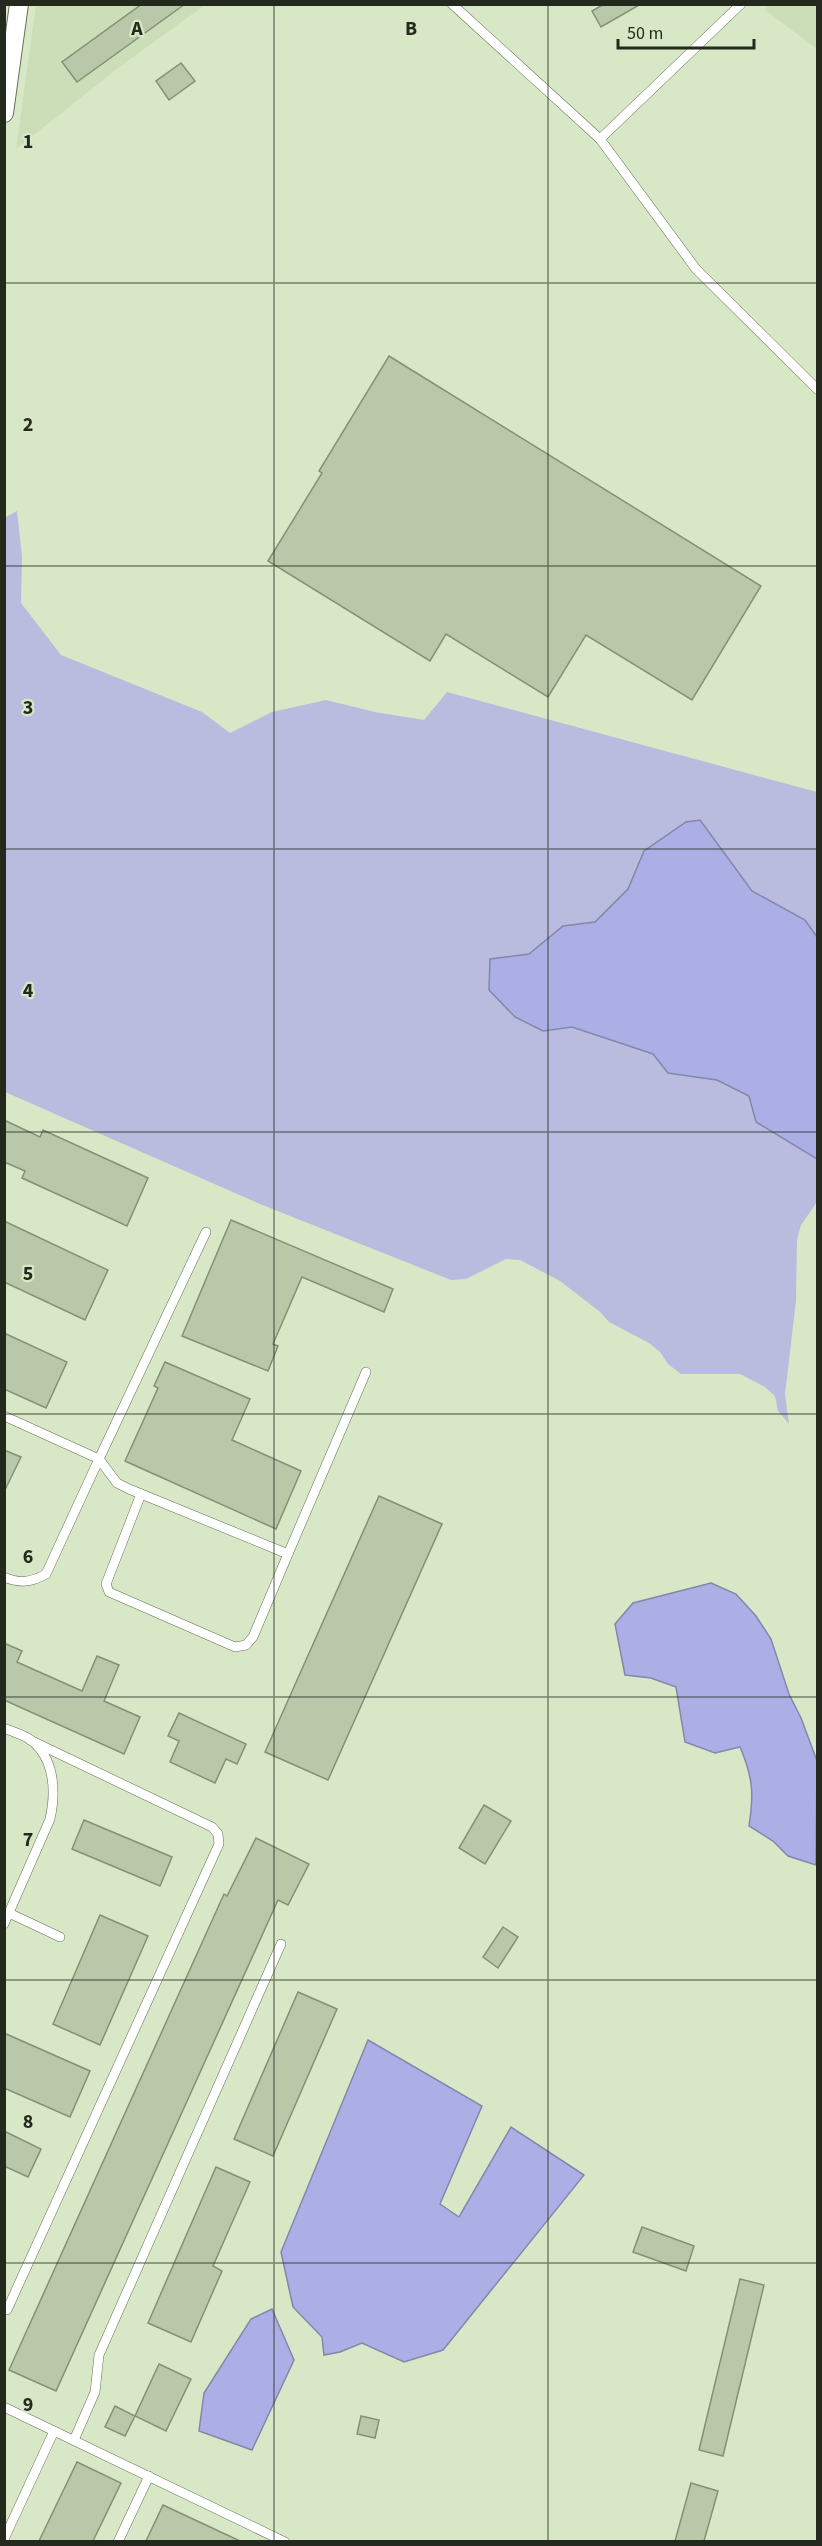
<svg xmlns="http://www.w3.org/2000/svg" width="822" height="2546" font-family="'Source Sans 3',sans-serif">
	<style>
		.built { fill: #ccdeb7 }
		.green { fill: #b9bcdf }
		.water { fill: #acafe5; stroke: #8387a9; stroke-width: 1.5 }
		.building { fill: #b8c8a8; stroke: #839274; stroke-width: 1.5 }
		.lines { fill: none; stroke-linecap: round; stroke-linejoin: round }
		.lane-casing { stroke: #627053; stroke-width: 10 }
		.street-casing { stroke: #627053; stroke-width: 20 }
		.lane { stroke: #fff; stroke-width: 9 }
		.street { stroke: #fff; stroke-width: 18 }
		.grid { fill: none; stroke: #23291d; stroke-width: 1.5; stroke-opacity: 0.55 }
		.grid-label { font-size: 20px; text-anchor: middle; font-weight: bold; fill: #23291d; stroke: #d8e8c7; stroke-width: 4.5; stroke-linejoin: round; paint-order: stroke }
	</style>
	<rect width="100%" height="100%" fill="#d8e8c7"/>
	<g class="built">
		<polygon points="36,5 205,5 122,65 16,149"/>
		<polygon points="768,5 817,5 817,49 765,10"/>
	</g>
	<polygon class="green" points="17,511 22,556 21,603 61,655 202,712 230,733 272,712 326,700 375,712 424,720 447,692 817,792 817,937 805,920 753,891 699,820 644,851 628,889 595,923 563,926 529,954 490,960 489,990 543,1031 572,1027 653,1054 669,1073 717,1080 749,1096 756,1122 817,1159 817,1202 801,1225 797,1240 796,1301 785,1394 789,1424 778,1411 775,1396 765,1387 740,1374 681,1374 668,1364 660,1352 649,1343 609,1322 599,1311 560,1281 520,1260 506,1259 466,1279 451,1280 260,1204 5,1092 4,518"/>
	<g class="water">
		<polygon points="700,820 752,891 805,920 817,937 817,1159 756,1122 749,1096 717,1080 668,1073 653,1054 572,1027 543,1031 515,1017 489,990 490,959 529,954 563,926 595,922 628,889 644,851 686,822"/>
		<path d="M 711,1583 L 736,1594 L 756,1616 L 771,1639 L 789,1694 L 801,1718 L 817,1761 L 816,1865 L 788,1856 L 773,1841 L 749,1826 C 754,1794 753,1777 740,1747 L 715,1753 L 685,1742 L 676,1687 L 651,1678 L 625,1675 L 615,1624 L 633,1603 Z"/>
		<polygon points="368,2040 482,2106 440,2204 459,2217 511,2127 584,2175 443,2350 404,2362 362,2343 340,2352 324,2355 322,2337 293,2307 281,2252"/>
		<polygon points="272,2309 294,2360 252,2450 199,2431 204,2393 251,2319"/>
	</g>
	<g class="building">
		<polygon points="142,4 185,4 77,82 62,62"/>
		<polygon points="604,4 641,4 601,27 592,11"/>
		<polygon points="181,63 195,81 169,100 156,81"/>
		<polygon points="389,356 761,586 692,700 586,635 548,697 446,634 430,661 268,561 322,473 319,471"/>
		<polygon points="4,1120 40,1137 43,1130 148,1178 127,1226 22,1178 25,1171 4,1162"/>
		<polygon points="231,1220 393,1289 384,1312 302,1277 273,1344 278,1346 268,1371 182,1336"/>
		<polygon points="4,1221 108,1270 85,1320 4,1282"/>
		<polygon points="4,1333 67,1362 46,1408 4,1389"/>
		<polygon points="165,1362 250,1399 232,1440 301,1471 276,1529 125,1461 158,1388 154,1386"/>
		<polygon points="4,1450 21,1457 4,1492"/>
		<polygon points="379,1496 442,1524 328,1780 265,1752"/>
		<polygon points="4,1643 22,1651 17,1662 82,1691 97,1656 119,1665 104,1701 140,1717 124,1754 4,1700"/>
		<polygon points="179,1713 246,1744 237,1764 226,1759 215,1783 170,1762 179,1741 168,1736"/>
		<polygon points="484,1805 511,1821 485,1864 459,1848"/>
		<polygon points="84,1820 172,1857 160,1886 72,1849"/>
		<polygon points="256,1838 309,1864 288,1905 278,1900 56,2391 9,2370 224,1894 227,1896"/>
		<polygon points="100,1915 148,1936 100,2045 53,2024"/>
		<polygon points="503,1927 518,1937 498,1968 483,1957"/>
		<polygon points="298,1992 337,2009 273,2156 234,2139"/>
		<polygon points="4,2033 90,2071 70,2117 4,2088"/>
		<polygon points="4,2131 41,2149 28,2177 4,2166"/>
		<polygon points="216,2167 250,2182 213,2266 222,2271 191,2342 148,2323"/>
		<polygon points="642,2227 694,2246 686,2271 633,2252"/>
		<polygon points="740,2279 764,2285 723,2456 699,2450"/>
		<polygon points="159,2364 191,2379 166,2431 135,2416"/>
		<polygon points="115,2406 135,2416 125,2436 105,2427"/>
		<polygon points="361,2416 379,2420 375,2438 357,2434"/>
		<polygon points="77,2462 121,2483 93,2541 39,2541"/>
		<polygon points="691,2483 718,2491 704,2541 675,2541"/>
		<polygon points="163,2505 240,2541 146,2541"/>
	</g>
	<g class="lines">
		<defs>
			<g id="lane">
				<polyline points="452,4 600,139 696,269 818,390"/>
				<polyline points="600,139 741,4"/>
				<polyline points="4,1416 99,1459 206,1232"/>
				<polyline points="99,1459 117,1483 129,1489 288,1554 366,1372"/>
				<polyline points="141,1494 106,1584 109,1592 235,1647 246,1645 253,1637 288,1554"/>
				<path d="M 4,1577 C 20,1584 32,1582 46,1574 L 99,1459"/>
				<path d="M 4,1728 C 13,1732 24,1735 31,1740 C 55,1759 56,1792 50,1819 L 4,1924"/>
				<polyline points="9,1913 60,1937"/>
				<polyline points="7,2310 219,1844 218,1834 212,1827 30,1740"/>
				<polyline points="4,2407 285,2542"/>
				<polyline points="74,2440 95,2392 99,2355 281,1944"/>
				<polyline points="4,2539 54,2431"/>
				<polyline points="118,2542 149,2476"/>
			</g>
			<polyline id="street" points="4,113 19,4"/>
		</defs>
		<use href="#lane" class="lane-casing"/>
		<use href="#street" class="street-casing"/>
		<use href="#lane" class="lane"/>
		<use href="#street" class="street"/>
	</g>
	<path class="grid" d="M 274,4 L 274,2542M 548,4 L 548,2542M 4,283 L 818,283M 4,566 L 818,566M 4,849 L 818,849M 4,1132 L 818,1132M 4,1414 L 818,1414M 4,1697 L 818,1697M 4,1980 L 818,1980M 4,2263 L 818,2263"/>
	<g class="grid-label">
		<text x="137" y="35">A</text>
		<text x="411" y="35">B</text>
		<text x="28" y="148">1</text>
		<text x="28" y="431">2</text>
		<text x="28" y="714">3</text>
		<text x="28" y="997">4</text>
		<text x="28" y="1280">5</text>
		<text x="28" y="1563">6</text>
		<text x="28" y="1846">7</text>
		<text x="28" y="2128">8</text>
		<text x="28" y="2411">9</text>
	</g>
	<rect width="822" height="2546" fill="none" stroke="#23291d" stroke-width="12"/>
	<path d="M618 39v9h136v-9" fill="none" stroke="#23291d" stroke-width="3"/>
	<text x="627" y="39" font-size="18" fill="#23291d" stroke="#d8e8c7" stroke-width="4.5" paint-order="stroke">50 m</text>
</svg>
